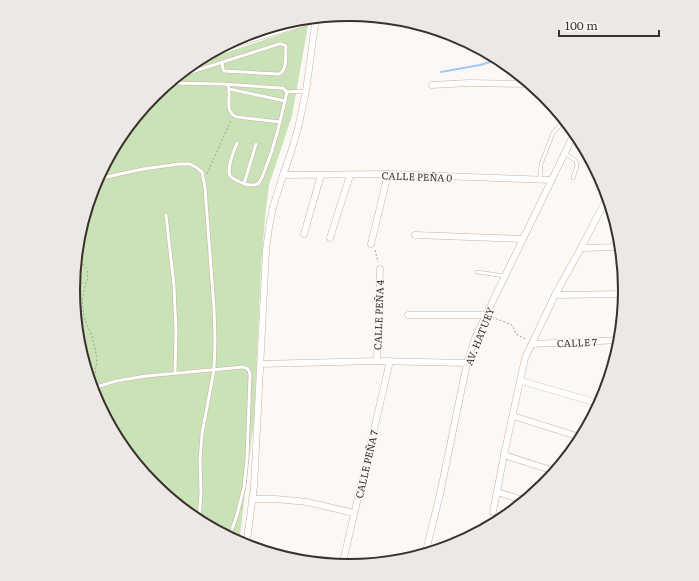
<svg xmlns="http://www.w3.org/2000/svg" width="699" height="581" font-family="Literata,serif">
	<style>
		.green { fill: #c9e2b7 }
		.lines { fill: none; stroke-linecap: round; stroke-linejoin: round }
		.stream { stroke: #9ecbf3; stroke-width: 2 }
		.lane-casing { stroke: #c5b2a0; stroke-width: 4 }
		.street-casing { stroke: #c5b2a0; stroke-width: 7 }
		.secondary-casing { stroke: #c5b2a0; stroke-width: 10 }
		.path { stroke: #a5a09b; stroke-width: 1; stroke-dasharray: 2 2; stroke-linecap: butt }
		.lane { stroke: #fff; stroke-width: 3 }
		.street { stroke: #fff; stroke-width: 6 }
		.secondary { stroke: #fff; stroke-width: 9 }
		.labels { text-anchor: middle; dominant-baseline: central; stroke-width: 3; stroke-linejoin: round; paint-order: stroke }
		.street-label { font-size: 10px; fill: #39312a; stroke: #fcf8f5 }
		.rim { fill: none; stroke: #39312a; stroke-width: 2 }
	</style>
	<rect width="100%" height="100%" fill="#fcf8f5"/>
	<polygon class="green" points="308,25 292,116 269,185 265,218 261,267 254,419 239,543 196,520 154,486 119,444 94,396 78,344 73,290 78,236 94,184 120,137 154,95 192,64"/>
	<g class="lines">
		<polyline class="stream" points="441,72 480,65 500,59"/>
		<defs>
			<g id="lane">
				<path d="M 176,77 L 279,44 L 282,44 L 286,46 C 285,55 288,69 279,74 L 224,71 L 223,69 L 222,62"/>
				<path d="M 168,83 L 223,84 L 281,88 L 283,88 L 287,92 C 281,117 276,143 266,167 C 264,173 262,179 258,184 C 252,186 246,185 240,182 C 237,180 233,179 231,177 C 225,171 234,151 237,143"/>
				<path d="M 228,85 C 232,96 223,112 237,117 L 280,122"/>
				<polyline points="229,89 285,101"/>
				<polyline points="287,92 306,91"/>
				<polyline points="565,153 576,161 577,166 573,178"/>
				<polyline points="97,179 143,169 179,164 190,164 197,168 202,172 205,188 214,308 215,341 214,370 202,434 200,460 201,492 199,522"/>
				<polyline points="540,180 541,164 553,133 565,120"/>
				<polyline points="244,184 256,144"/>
				<polyline points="166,215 174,286 176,331 175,373"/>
				<polyline points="477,272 505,276"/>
				<path d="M 91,387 L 93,388 L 116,381 L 146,376 L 243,367 C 248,368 249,370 250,374 L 247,459 L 244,487 L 237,515 L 229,538"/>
				<polyline points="93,388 98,396 101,409"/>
			</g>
			<g id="street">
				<polyline points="432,85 469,83 531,84"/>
				<polyline points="283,175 388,174 552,180"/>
				<polyline points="304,234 321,175"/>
				<polyline points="415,235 523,239"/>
				<polyline points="330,238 350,175"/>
				<polyline points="371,244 388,174"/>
				<polyline points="581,248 622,247"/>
				<polyline points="555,295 626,294"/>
				<polyline points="408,315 486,315"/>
				<polyline points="532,344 621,340"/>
				<polyline points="377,361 380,269"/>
				<polyline points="260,364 377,361 467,363"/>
				<polyline points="521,381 601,404"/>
				<polyline points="513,416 583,438"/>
				<polyline points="504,455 557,472"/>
				<polyline points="497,492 526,501"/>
				<polyline points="252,499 276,499 307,502 354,513"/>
				<polyline points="493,512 504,455 525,358 555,295 581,248 608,196"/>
				<polyline points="246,547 254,487 266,251 269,227 273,207 283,175 291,152 298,128 306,91 316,17"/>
				<polyline points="425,555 440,494 467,363 475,338 486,315 575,132"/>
				<polyline points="342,566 390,361"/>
			</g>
			<polyline id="secondary" points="226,45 319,17"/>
		</defs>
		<use href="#lane" class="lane-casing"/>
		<use href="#street" class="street-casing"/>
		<use href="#secondary" class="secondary-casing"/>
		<g class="path">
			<polyline points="207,174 231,120"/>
			<polyline points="375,250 378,262"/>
			<polyline points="83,264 87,270 88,278 84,288 82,305 85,320 92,336 97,358 94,383"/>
			<polyline points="492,317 512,325 516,334 527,340"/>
		</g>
		<use href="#lane" class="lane"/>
		<use href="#street" class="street"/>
		<use href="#secondary" class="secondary"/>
	</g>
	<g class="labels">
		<g class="street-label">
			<text transform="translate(417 176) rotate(2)">CALLE PEÑA 0</text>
			<text transform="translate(378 315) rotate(-88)">CALLE PEÑA 4</text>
			<text transform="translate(479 336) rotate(-68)">AV. HATUEY</text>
			<text transform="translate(577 342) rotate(-2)">CALLE 7</text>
			<text transform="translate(366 464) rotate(-77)">CALLE PEÑA 7</text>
		</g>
	</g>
	<path d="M0 0H699V581H0ZM80 290a269 269 0 1 1 538 0a269 269 0 1 1-538 0Z" fill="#ece8e5" fill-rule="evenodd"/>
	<path class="rim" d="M80 290a269 269 0 1 1 538 0a269 269 0 1 1-538 0Z"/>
	<path d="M559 30v6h100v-6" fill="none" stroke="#39312a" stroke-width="2"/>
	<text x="565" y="30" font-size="12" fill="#39312a" stroke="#fcf8f5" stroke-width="3" paint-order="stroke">100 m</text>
</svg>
